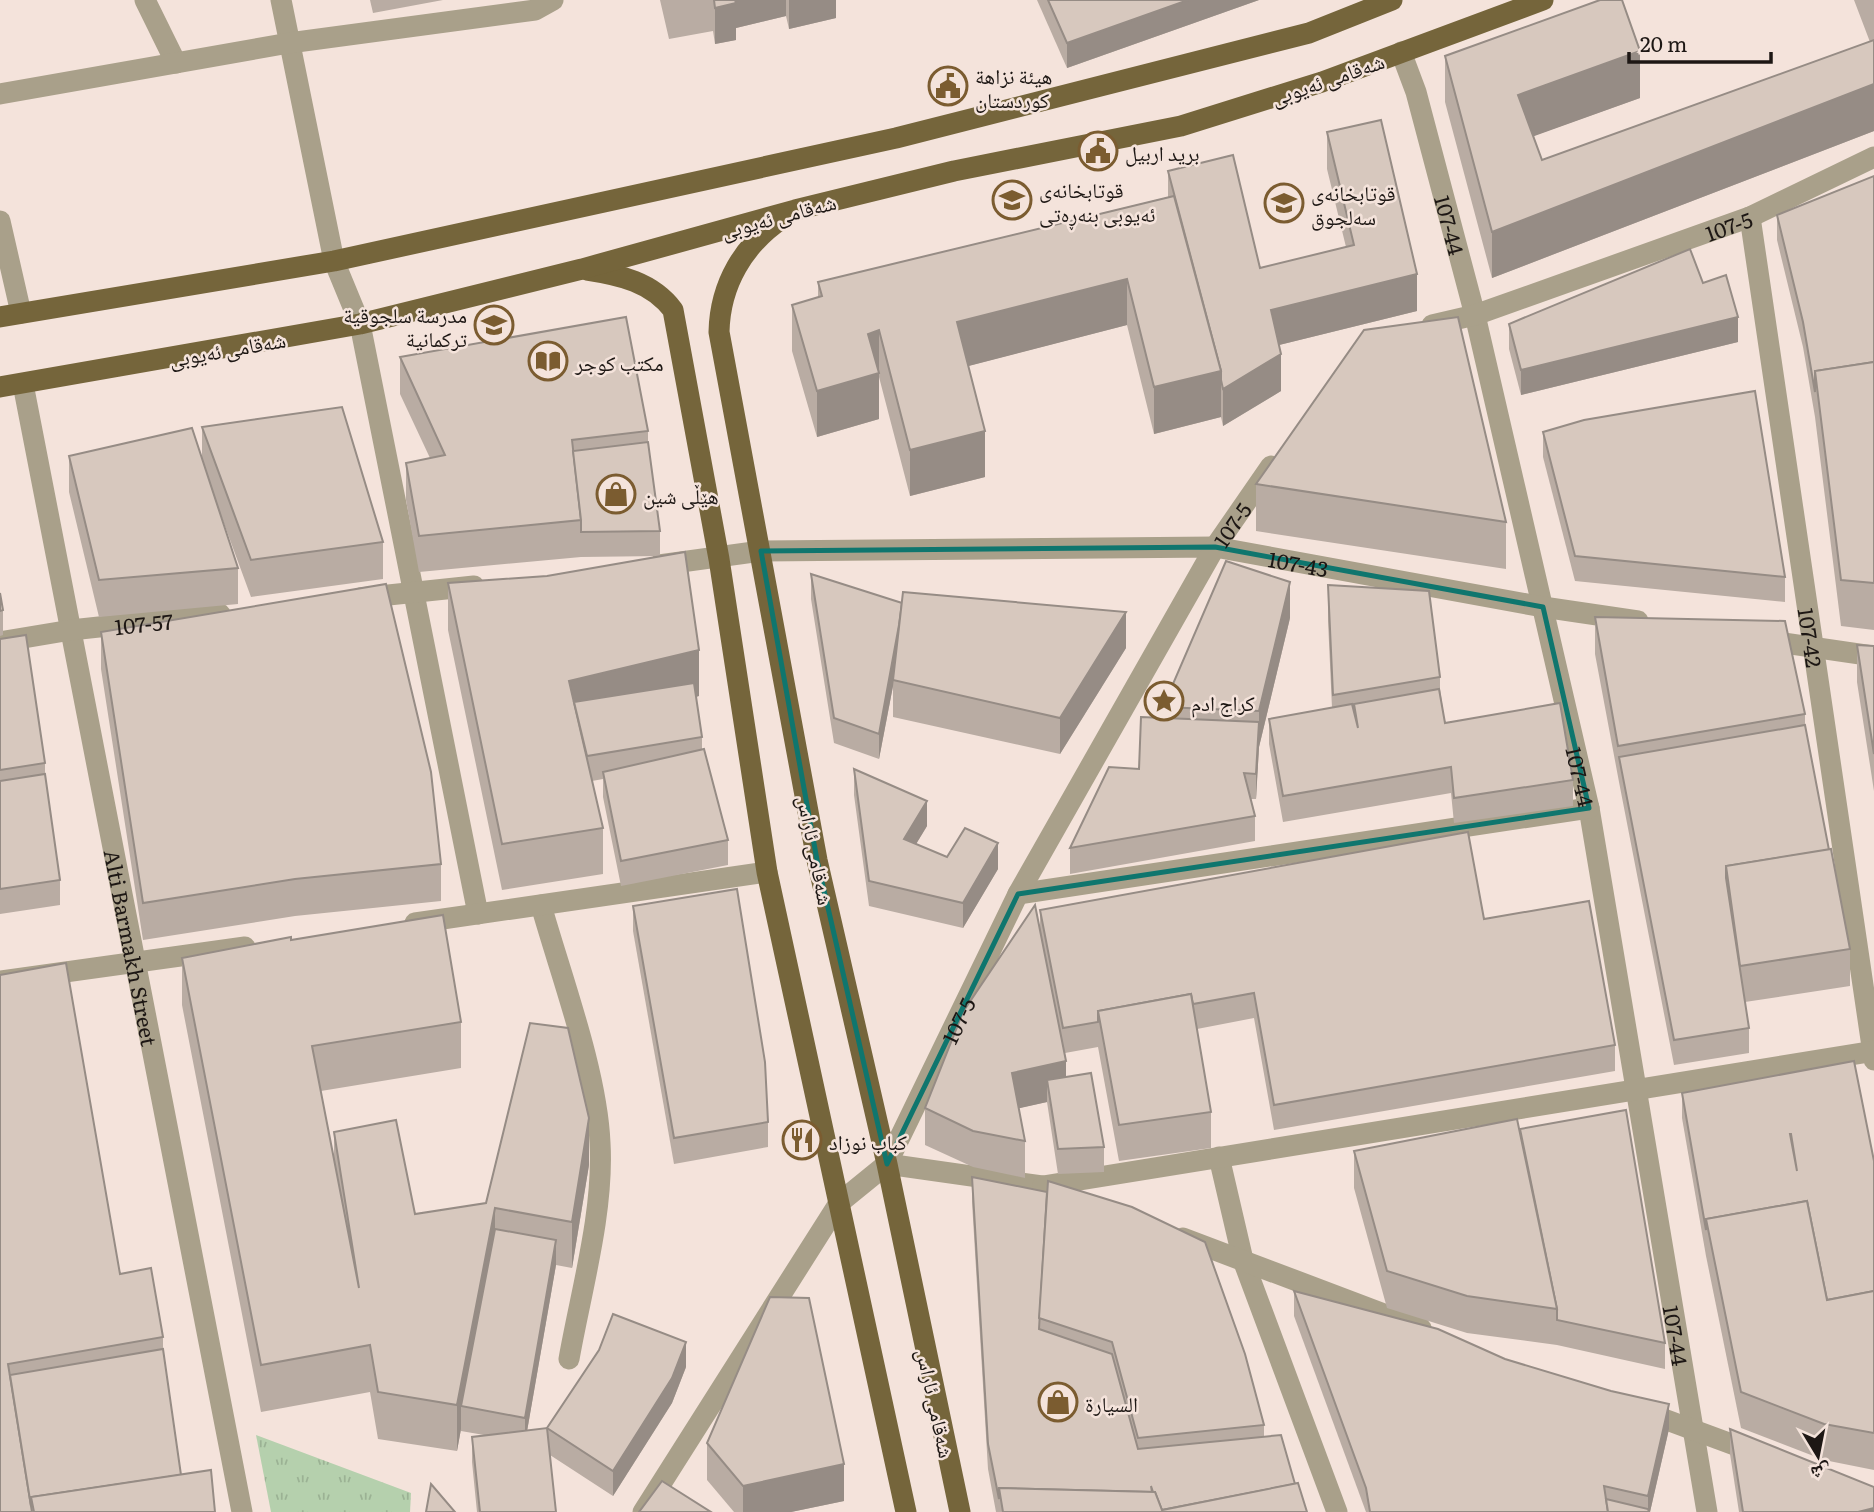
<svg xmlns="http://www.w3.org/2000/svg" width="1874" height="1512" font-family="Literata,'Noto Naskh Arabic',serif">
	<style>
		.park { fill: url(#park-tufts) }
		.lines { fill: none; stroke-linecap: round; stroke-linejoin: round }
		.street { stroke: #a9a08a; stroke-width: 21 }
		.primary { stroke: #75653b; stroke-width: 21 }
		.wall { fill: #b9aca3 }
		.shaded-wall { fill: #968c85 }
		.building { fill: #d7c8be; stroke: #968c85; stroke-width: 2; fill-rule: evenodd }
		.marked { fill: none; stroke: #0f766e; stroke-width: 5; stroke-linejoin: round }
		.labels { text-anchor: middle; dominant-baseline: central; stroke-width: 5; stroke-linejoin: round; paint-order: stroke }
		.poi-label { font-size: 21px; fill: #1d1714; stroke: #f4e3db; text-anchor: start }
		.street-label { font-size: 21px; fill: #1d1714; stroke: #f4e3db }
	</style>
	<defs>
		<pattern id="park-tufts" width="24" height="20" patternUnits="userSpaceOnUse" patternTransform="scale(1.75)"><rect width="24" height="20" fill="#b5d0ad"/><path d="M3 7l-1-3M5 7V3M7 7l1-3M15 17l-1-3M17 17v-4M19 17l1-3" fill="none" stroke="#9bb294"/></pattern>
	</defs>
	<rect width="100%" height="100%" fill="#f4e3db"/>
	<polygon class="park" points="256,1435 411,1493 410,1512 271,1512"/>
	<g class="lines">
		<g class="street">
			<polyline points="145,0 176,63"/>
			<polyline points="281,0 334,261 360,324 478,914"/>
			<path id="s1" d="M 1401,52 L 1416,92 L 1475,315 L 1589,808 L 1707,1512"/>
			<polyline points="0,94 289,43 535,10 553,0"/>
			<path id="s2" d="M 1750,217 L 1874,1060"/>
			<polyline points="0,221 21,313"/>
			<path id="s3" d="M 1432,325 L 1475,315 L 1750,217 L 1874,157"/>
			<path id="s4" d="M 23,384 L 242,1512"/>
			<path id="s5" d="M 659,565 L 761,551 L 1215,547 L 1543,607 L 1638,621"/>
			<polyline points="360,598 474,586"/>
			<polyline points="1763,640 1874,656"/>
			<path id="s6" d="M 0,642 L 71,630 L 220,614"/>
			<polyline points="1018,894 1589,808"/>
			<path d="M 541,905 C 561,976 597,1071 600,1143 C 604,1212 581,1291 569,1359"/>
			<polyline points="415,923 767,872"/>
			<polyline points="0,981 245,947"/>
			<polyline points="1219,1157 1243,1260 1337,1512"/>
			<polyline points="887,1164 1042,1186 1074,1198"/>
			<polyline points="1043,1186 1874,1051"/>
			<polyline points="1183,1238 1421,1328"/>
			<polyline points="1645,1412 1756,1453"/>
			<path id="s7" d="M 643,1512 L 839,1203 L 887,1164 L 1018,894 L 1215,547 L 1271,466"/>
		</g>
		<g class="primary">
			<path d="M 783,218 C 744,244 720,284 719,332 L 817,860 L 887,1164 L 960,1512"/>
			<path d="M 587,270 C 620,275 652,282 673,310 L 719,559 L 767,872 L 906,1512"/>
			<polyline points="0,317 334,261 896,138 1309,33 1392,0"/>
			<polyline points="0,387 360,324 582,269 795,210 954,171 1181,126 1322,82 1543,0"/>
		</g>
	</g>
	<g class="wall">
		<polygon points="370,0 443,0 373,13"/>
		<polygon points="660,0 836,0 836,18 789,29 786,16 736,28 736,40 715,44 713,31 669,39"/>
		<polygon points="1037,0 1259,0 1067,68"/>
		<polygon points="1854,0 1874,0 1874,131 1492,278 1445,102 1445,56 1640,98 1533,136 1542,160 1870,42"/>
		<polygon points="1327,132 1417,311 1279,345 1281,391 1223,426 1221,417 1154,434 1127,325 968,366 985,477 910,496 879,377 879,419 817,437 792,351 792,305 818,297 818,282 1168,197 1168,171 1260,268 1346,247 1327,169"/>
		<polygon points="1874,176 1874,630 1841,626 1815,417 1803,347 1777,240 1777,215"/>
		<polygon points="1703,283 1738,342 1521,395 1509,349 1509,324"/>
		<polygon points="400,357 648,431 648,442 660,531 660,556 699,696 696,697 702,737 702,749 728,840 728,865 621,886 603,797 603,779 592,781 603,828 603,874 502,890 448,630 448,583 547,576 660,556 581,557 419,572 406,500 406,463 430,458 400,394"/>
		<polygon points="202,427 383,542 383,579 251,597 215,499 238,568 238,604 99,617 69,492 69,456 202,459"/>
		<polygon points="1543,432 1785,577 1785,602 1575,581 1543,457"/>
		<polygon points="1256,484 1506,522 1506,569 1256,531"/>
		<polygon points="811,574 902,603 1126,648 1060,754 893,717 893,686 879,759 834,743 811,599"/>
		<polygon points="1328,585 1440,677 1440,689 1445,723 1573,780 1573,806 1454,823 1451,793 1283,822 1269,744 1269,719 1332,708 1328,621"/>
		<polygon points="0,593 3,610 3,635 0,636"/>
		<polygon points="1595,617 1805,714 1805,725 1829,850 1850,949 1850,986 1745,1002 1749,1028 1749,1053 1674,1065 1619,782 1595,654"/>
		<polygon points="1290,618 1259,747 1256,799 1251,799 1255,816 1255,841 1070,874 1070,848 1139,769 1163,718 1163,707"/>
		<polygon points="101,632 441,864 441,901 295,916 143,940 101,669"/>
		<polygon points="0,639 45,763 45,774 60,880 60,905 0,914"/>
		<polygon points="1857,645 1874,646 1874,791 1857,682"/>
		<polygon points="854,769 927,826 916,844 947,857 998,869 963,928 869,906 854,795"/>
		<polygon points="633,906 768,1122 768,1147 674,1164 633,931"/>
		<polygon points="1040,910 1484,919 1615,1045 1615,1071 1274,1130 1254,1018 1197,1029 1211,1112 1211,1148 1119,1161 1098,1047 1065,1053 1066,1077 1104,1147 1104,1172 1058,1174 1047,1102 1019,1108 1025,1141 1025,1178 973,1167 925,1145 925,1108 1040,929"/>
		<polygon points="291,940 461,1022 461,1068 321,1091 334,1158 334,1132 415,1214 486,1203 589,1165 572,1268 556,1265 527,1431 547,1428 686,1367 672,1403 613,1496 550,1455 556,1512 477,1512 472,1462 472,1437 484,1435 461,1431 461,1429 457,1451 378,1439 370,1392 261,1412 182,1005 182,958"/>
		<polygon points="0,975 120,1274 163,1337 163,1349 181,1475 215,1512 0,1512"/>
		<polygon points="1682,1093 1874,1161 1874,1470 1824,1460 1741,1428 1706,1256 1682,1118"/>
		<polygon points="1520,1129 1665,1343 1665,1369 1557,1345 1467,1333 1387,1308 1354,1188 1354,1151"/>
		<polygon points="972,1177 1264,1425 1264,1437 1295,1484 1307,1512 996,1512 988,1469 972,1202"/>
		<polygon points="1294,1291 1669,1429 1650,1512 1366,1512 1294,1316"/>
		<polygon points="1730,1429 1874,1512 1739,1512 1730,1454"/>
		<polygon points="707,1443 844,1501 791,1512 734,1512 707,1480"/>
	</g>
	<g class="shaded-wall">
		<polygon points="733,0 786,0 786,16 736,28 736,40 715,44 715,8"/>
		<polygon points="789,0 836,0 836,18 789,29"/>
		<polygon points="1188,0 1259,0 1067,68 1067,43"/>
		<polygon points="1640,51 1640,98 1518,142 1518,95"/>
		<polygon points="1874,84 1874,131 1492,278 1492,232"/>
		<polygon points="1417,274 1417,311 1271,347 1271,310"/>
		<polygon points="1127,279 1127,325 957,369 957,322"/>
		<polygon points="1738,317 1738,342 1521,395 1521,370"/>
		<polygon points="879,330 879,419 817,437 817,391 868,334"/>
		<polygon points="1281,354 1281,391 1223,426 1223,389"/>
		<polygon points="1221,371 1221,417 1154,434 1154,387"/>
		<polygon points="985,431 985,477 910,496 910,450"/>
		<polygon points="1290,582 1290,618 1259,747 1259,711"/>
		<polygon points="903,604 893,686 879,759 879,734"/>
		<polygon points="1126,612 1126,648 1060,754 1060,718"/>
		<polygon points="699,650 699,696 575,726 569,681"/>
		<polygon points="1259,722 1259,747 1256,799 1256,774"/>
		<polygon points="927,801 927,826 904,864 904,839"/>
		<polygon points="998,843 998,869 963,928 963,903"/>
		<polygon points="1066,1061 1066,1098 1047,1080 1047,1102 1012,1110 1012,1073"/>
		<polygon points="589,1118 589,1165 572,1268 572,1222"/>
		<polygon points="495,1208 495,1254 461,1406 461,1429 457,1451 457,1405"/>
		<polygon points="556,1240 556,1265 525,1443 525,1418"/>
		<polygon points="686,1342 686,1367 672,1403 613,1496 613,1471"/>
		<polygon points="1669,1404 1669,1429 1650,1512 1648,1512 1648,1496"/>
		<polygon points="844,1464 844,1501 791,1512 743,1512 743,1486"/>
		<polygon points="1874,1508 1874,1512 1858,1512"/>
	</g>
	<g class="building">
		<polygon points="714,0 735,0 736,3 715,8"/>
		<polygon points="1048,0 1188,0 1067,43"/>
		<polygon points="1600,0 1622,0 1640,51 1518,95 1542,160 1874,40 1874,84 1492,232 1445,56"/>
		<polygon points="1381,120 1417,274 1271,310 1281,354 1223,389 1221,380 1221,371 1168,171 1233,155 1260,268 1354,245 1327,132"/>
		<polygon points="1874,176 1874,362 1815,371 1815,392 1803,322 1777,215"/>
		<polygon points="1174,196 1221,371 1154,387 1127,279 957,322 985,431 910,450 879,330 868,334 879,373 817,391 792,305 822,296 818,282"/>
		<polygon points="1690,249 1703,283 1726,275 1738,317 1521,370 1509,324"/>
		<polygon points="626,317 648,431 572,440 581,520 419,536 406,463 445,455 400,357"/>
		<polygon points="1458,317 1506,522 1256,484 1364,330"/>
		<polygon points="1874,362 1874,583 1841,580 1815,371"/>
		<polygon points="1755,391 1785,577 1575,556 1543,432 1584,420"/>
		<polygon points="342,407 383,542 251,560 202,427"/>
		<polygon points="192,428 238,568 99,580 69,456"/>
		<polygon points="648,442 660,531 581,532 581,520 573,451"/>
		<polygon points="685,552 699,650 569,681 603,828 502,844 448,583 547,576"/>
		<polygon points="1226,561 1290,582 1259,711 1163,707"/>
		<polygon points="811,574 902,603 899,625 879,734 834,718"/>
		<polygon points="386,584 431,772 441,864 295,879 143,903 101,632"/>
		<polygon points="1328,585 1429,591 1440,677 1333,695"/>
		<polygon points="903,592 1126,612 1060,718 893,680"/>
		<polygon points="0,593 3,610 0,611"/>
		<polygon points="1595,617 1785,621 1805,714 1618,746"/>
		<polygon points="26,635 45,763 0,770 0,639"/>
		<polygon points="1857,645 1874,646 1874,754"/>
		<polygon points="694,683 702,737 587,756 574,702"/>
		<polygon points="1439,689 1445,723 1560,703 1573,780 1454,798 1451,767 1283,796 1269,719 1352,704 1358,728 1354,704"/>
		<polygon points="1141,717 1259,722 1256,774 1244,773 1255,816 1070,848 1109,767 1139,769"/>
		<polygon points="1805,725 1829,850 1726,866 1726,878 1749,1028 1674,1040 1619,757"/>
		<polygon points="704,749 728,840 621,861 603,772"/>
		<polygon points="854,769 927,801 904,839 947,857 965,828 998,843 963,903 869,881"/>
		<polygon points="45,774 60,880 0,889 0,781"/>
		<polygon points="1468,832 1484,919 1589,901 1615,1045 1274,1105 1254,993 1193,1004 1191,994 1098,1011 1098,1022 1063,1028 1040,910"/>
		<polygon points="1831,849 1850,949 1740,966 1726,866"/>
		<polygon points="737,889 765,1062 768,1122 674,1138 633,906"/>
		<polygon points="1035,905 1066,1061 1012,1073 1025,1141 973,1131 925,1108 963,1012"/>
		<polygon points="443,915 461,1022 312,1046 359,1288 334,1132 396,1120 415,1214 486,1203 530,1023 568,1028 589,1118 572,1222 495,1208 457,1405 378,1392 370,1345 261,1365 182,958 291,937 291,940"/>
		<polygon points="66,963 120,1274 151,1268 163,1337 8,1364 32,1512 0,1512 0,975"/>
		<polygon points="1191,994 1211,1112 1119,1125 1098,1011"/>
		<path d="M 1854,1061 L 1874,1161 L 1874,1291 L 1827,1300 L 1807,1201 L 1706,1219 L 1706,1230 L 1682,1093 ZM 1790,1134 L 1791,1134 L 1797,1171 Z"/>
		<polygon points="1091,1073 1104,1147 1058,1149 1047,1080"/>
		<polygon points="1626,1110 1665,1343 1557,1320 1557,1309 1520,1129"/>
		<polygon points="1517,1119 1557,1309 1467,1296 1387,1271 1354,1151"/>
		<polygon points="972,1177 1047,1192 1039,1329 1112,1354 1138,1449 1281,1435 1295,1484 1162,1510 1155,1492 1153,1492 1151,1486 1152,1492 999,1488 999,1499 988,1444"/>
		<polygon points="1048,1181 1132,1207 1205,1242 1245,1354 1264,1425 1138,1438 1112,1342 1039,1318"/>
		<polygon points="1807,1201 1827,1300 1874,1291 1874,1433 1824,1424 1741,1392 1706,1219"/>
		<polygon points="495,1229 556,1240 525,1418 461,1406"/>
		<polygon points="1294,1291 1438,1329 1505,1359 1611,1391 1669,1404 1648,1496 1604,1486 1608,1512 1370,1512 1366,1488"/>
		<polygon points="770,1297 809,1298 844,1464 743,1486 707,1443"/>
		<polygon points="613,1314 686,1342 672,1378 613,1471 547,1428 599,1350"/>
		<polygon points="163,1349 181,1475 31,1497 31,1506 10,1375"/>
		<polygon points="547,1428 556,1512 480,1512 472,1437"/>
		<polygon points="1730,1429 1874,1487 1874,1508 1858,1512 1743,1512"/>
		<polygon points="211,1470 215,1512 34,1512 31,1497"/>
		<polygon points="662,1481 711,1512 639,1512"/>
		<polygon points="1298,1483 1307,1512 1003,1512 999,1488 1155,1492 1162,1510"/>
		<polygon points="431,1484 455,1512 426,1512"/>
		<polygon points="1606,1499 1648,1509 1649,1512 1608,1512"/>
	</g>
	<path class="marked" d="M 1215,547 L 1543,607 L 1589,808 L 1018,894 L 887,1164 L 817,860 L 761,551 Z"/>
	<defs>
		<symbol id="civic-ring" viewBox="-11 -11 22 22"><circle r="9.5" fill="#f4e3db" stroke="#7b5c30" stroke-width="1.5"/><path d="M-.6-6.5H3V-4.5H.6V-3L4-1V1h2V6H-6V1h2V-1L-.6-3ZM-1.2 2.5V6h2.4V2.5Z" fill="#7b5c30"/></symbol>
		<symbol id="school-ring" viewBox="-11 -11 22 22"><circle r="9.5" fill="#f4e3db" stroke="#7b5c30" stroke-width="1.5"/><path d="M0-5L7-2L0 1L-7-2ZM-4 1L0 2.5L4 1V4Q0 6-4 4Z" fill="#7b5c30"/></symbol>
		<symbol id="library-ring" viewBox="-11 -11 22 22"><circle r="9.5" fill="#f4e3db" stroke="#7b5c30" stroke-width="1.5"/><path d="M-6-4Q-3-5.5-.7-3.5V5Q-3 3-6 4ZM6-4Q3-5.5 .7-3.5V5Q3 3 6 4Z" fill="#7b5c30"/></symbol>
		<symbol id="shop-ring" viewBox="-11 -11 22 22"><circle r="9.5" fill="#f4e3db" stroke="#7b5c30" stroke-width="1.5"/><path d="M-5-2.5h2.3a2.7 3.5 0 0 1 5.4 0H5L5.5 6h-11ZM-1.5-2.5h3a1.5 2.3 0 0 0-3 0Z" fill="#7b5c30"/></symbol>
		<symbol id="sight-ring" viewBox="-11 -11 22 22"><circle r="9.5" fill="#f4e3db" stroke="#7b5c30" stroke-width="1.5"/><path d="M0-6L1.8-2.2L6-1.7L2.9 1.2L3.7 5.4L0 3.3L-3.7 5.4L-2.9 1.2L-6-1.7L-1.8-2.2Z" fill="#7b5c30"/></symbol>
		<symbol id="restaurant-ring" viewBox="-11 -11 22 22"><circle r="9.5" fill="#f4e3db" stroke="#7b5c30" stroke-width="1.5"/><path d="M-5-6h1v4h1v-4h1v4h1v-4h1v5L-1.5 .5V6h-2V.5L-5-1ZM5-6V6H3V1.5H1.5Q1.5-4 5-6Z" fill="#7b5c30"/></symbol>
	</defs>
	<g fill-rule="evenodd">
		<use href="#civic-ring" x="926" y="64" width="44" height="44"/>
		<use href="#civic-ring" x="1076" y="129" width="44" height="44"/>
		<use href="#school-ring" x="990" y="178" width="44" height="44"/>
		<use href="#school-ring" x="1262" y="181" width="44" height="44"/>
		<use href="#school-ring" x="472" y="303" width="44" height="44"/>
		<use href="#library-ring" x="526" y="339" width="44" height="44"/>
		<use href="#shop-ring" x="594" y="472" width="44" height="44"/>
		<use href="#sight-ring" x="1142" y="679" width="44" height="44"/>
		<use href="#restaurant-ring" x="780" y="1118" width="44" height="44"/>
		<use href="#shop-ring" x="1036" y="1380" width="44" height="44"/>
	</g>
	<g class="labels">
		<g class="poi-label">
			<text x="975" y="74">هيئة نزاهة<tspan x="975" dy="24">كوردستان</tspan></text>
			<text x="1125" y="151">بريد اربيل</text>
			<text x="1039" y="188">قوتابخانەی<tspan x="1039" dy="24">ئەیوبی بنەڕەتی</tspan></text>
			<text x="1311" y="191">قوتابخانەی<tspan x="1311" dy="24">سەلجوق</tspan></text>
			<text x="467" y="313" text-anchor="end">مدرسة سلجوقية<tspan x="467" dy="24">تركمانية</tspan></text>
			<text x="575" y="361">مكتب كوجر</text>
			<text x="643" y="494">هێڵی شین</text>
			<text x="1191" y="701">كراج ادم</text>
			<text x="829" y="1140">كباب نوزاد</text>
			<text x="1085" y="1402">السيارة</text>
		</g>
		<g class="street-label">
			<text transform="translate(1327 78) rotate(-19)">شەقامی ئەیوبی</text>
			<text transform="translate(778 215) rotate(-15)">شەقامی ئەیوبی</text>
			<text stroke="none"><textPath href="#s3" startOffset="313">107-5</textPath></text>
			<text stroke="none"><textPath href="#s1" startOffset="180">107-44</textPath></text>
			<text transform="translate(227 348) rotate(-10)">شەقامی ئەیوبی</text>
			<text stroke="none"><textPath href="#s7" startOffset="1155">107-5</textPath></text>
			<text stroke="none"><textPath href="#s5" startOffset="642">107-43</textPath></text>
			<text stroke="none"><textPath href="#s6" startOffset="145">107-57</textPath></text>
			<text stroke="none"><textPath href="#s2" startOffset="425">107-42</textPath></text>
			<text stroke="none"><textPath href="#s1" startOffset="747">107-44</textPath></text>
			<text transform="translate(817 850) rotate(79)">شەقامی ئاراس</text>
			<text stroke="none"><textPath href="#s4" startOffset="574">Alti Barmakh Street</textPath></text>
			<text stroke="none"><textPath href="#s7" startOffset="588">107-5</textPath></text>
			<text stroke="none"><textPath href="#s1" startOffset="1314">107-44</textPath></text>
			<text transform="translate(937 1403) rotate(78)">شەقامی ئاراس</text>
		</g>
	</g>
	<g transform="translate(1818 1456) rotate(170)" stroke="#f4e3db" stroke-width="5" paint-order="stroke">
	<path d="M0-5L12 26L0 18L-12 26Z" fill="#1d1714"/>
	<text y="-10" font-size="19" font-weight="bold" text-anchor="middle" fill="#1d1714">ش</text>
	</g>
	<path d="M1629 52v10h142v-10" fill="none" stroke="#1d1714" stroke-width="3.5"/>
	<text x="1640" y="52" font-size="21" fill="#1d1714" stroke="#f4e3db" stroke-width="5" paint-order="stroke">20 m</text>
</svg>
